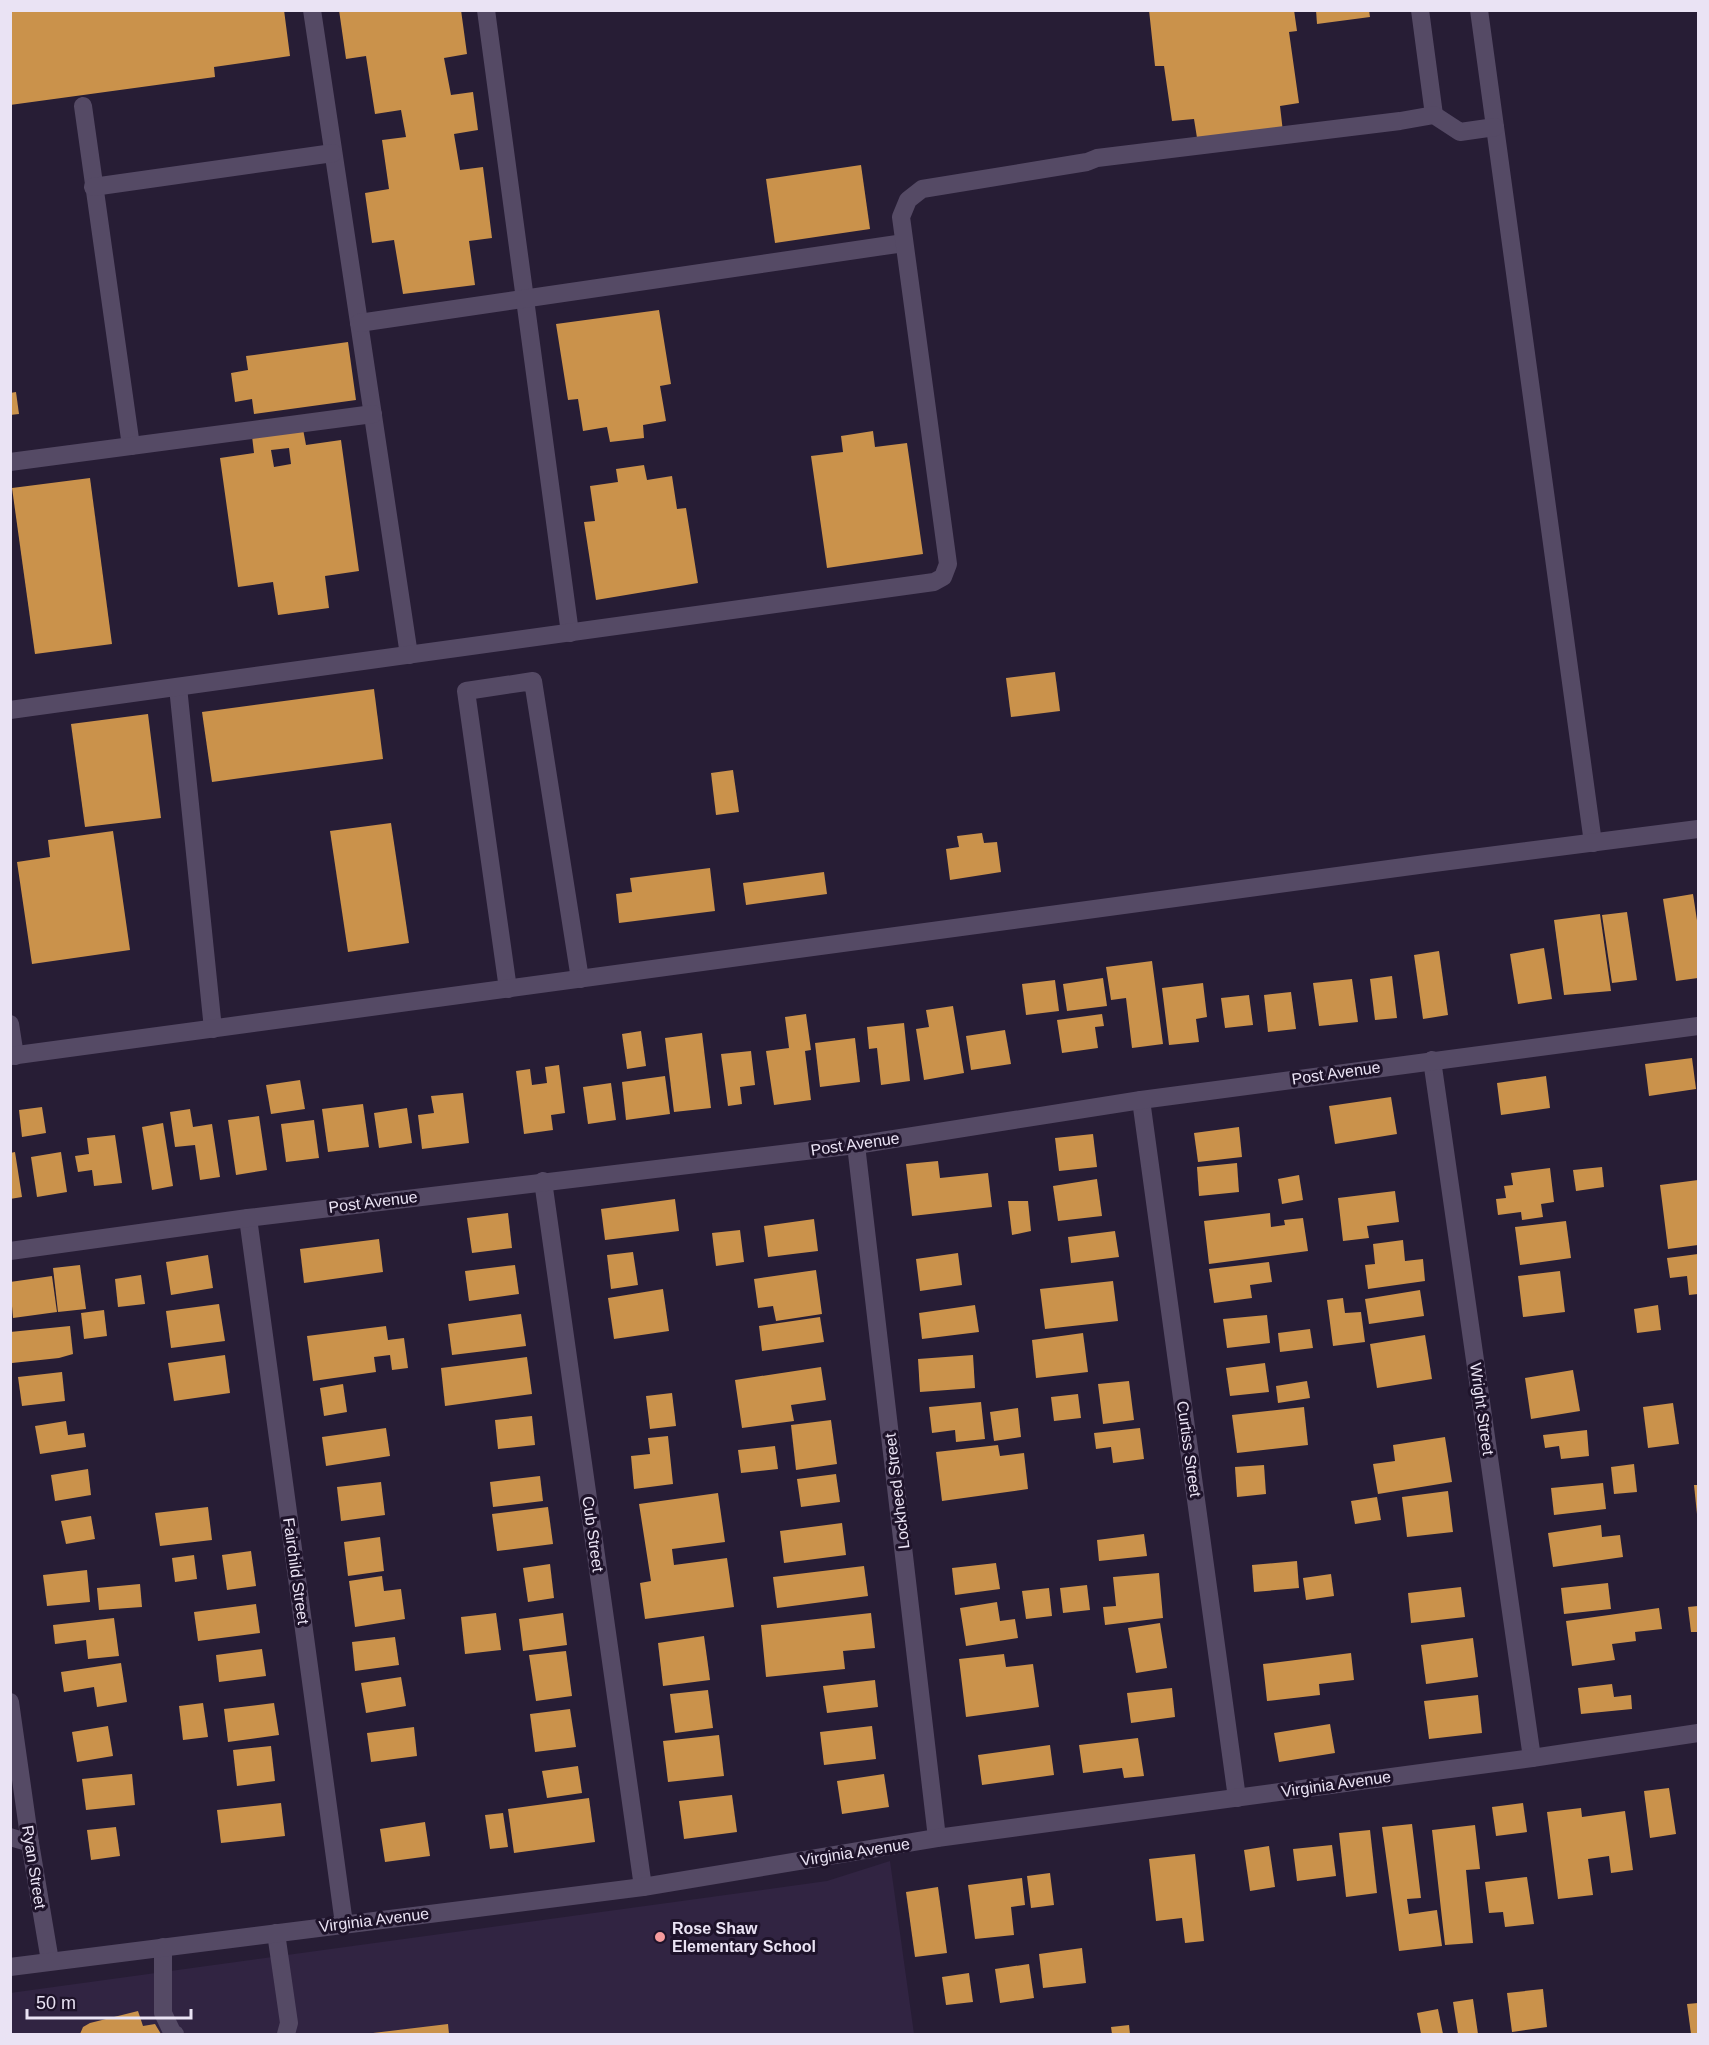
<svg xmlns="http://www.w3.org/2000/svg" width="1709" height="2045" font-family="Arial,sans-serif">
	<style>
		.built { fill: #312442 }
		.building { fill: #ca924b; fill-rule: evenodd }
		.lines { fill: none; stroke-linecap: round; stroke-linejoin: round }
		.minor { stroke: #554a65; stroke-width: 18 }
		.poi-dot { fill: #f59b9d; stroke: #1e132a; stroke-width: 2 }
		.labels { text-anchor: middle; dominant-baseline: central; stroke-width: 6; stroke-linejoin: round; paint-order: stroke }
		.street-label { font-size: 16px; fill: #eae3f4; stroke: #1e132a }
		.poi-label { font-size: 16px; font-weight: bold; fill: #eae3f4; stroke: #1e132a; text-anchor: start }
	</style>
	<rect width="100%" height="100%" fill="#271d35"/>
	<polygon class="built" points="890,1861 914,2034 11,2034 10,1993 827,1881"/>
	<g class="building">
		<polygon points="10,10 284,10 290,56 214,67 215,77 10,105"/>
		<polygon points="339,10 461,10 467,54 444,58 451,95 473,92 478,130 454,134 460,170 483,167 492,238 469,241 475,285 403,294 394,240 372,243 365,193 389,189 382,140 406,137 401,110 375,114 366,56 346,59"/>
		<polygon points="1149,10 1294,10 1297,31 1289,32 1299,103 1280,106 1283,132 1198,144 1194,119 1172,121 1164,66 1155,66"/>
		<polygon points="1316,10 1369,10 1370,17 1317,24"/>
		<polygon points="861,165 870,229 775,243 766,179"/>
		<polygon points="659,310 671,384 660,386 666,421 643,425 644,438 610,442 607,427 583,431 578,399 568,400 556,324"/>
		<polygon points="348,342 356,400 254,414 252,399 235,402 231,373 248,370 246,356"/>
		<polygon points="16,392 19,414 10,415 10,393"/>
		<path d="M 303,429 L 306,445 L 341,440 L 359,571 L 325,576 L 329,608 L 278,615 L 273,582 L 238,587 L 220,458 L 254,453 L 252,436 ZM 289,448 L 291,464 L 274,467 L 271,450 Z"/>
		<polygon points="873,431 875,447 907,443 923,554 827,568 811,456 843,452 841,436"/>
		<polygon points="644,465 647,480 672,476 677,509 686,508 698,583 596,600 584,522 595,521 590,486 618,482 616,469"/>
		<polygon points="90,478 112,644 35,654 12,488"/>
		<polygon points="1055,672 1060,711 1011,717 1006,678"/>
		<polygon points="374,689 383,759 212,782 202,712"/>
		<polygon points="148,714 161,818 85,827 71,724"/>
		<polygon points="733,770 739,812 716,815 711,773"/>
		<polygon points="391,823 409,943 348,952 330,831"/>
		<polygon points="113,831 130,950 32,964 17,862 50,857 48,840"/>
		<polygon points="982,833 984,843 997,842 1001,872 950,880 946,849 959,847 957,836"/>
		<polygon points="710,868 715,911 619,923 616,894 632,892 630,878"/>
		<polygon points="824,872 827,894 746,905 743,883"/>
		<polygon points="1693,894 1698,927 1698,978 1676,981 1663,899"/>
		<polygon points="1627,912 1637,980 1612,983 1602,915"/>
		<polygon points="1600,914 1611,991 1564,995 1554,920"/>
		<polygon points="1544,948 1552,999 1518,1004 1510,954"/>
		<polygon points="1439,951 1448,1015 1423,1019 1414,955"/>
		<polygon points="1152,961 1163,1044 1132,1048 1126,998 1111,1000 1106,967"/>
		<polygon points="1392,976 1397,1018 1375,1020 1370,979"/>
		<polygon points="1103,978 1107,1006 1067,1011 1063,984"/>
		<polygon points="1352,979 1358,1022 1319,1026 1313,983"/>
		<polygon points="1055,980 1059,1011 1026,1015 1022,984"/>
		<polygon points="1203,983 1207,1017 1196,1019 1199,1042 1169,1045 1162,988"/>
		<polygon points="1291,992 1296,1029 1268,1032 1264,995"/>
		<polygon points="1249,995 1253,1025 1225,1028 1221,998"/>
		<polygon points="953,1006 964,1073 924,1080 916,1029 929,1027 926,1010"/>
		<polygon points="806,1014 811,1050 805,1051 811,1100 774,1105 766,1051 789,1048 785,1017"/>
		<polygon points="1102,1014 1104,1026 1095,1027 1098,1048 1062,1053 1057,1020"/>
		<polygon points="904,1023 910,1081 881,1085 877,1048 869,1049 867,1027"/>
		<polygon points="1005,1030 1011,1064 971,1070 966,1036"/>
		<polygon points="641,1031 646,1066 627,1069 622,1034"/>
		<polygon points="702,1033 711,1108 674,1112 665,1038"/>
		<polygon points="855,1038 860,1082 820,1087 815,1043"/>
		<polygon points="751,1051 755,1085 740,1087 742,1104 728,1106 721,1054"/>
		<polygon points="1692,1058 1696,1089 1649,1096 1645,1064"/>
		<polygon points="559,1065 565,1113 551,1115 553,1130 524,1134 516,1071 530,1069 532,1085 547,1083 545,1067"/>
		<polygon points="665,1076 670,1114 626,1120 622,1082"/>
		<polygon points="1546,1076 1550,1108 1501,1115 1497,1083"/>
		<polygon points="300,1080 305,1109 271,1114 266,1085"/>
		<polygon points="611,1083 616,1120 588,1124 583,1087"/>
		<polygon points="463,1093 469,1143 422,1149 418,1115 434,1113 431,1096"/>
		<polygon points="1391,1097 1397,1134 1335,1144 1329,1106"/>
		<polygon points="363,1104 369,1147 328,1152 322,1109"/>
		<polygon points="42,1107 46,1133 22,1137 19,1110"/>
		<polygon points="407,1108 412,1143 379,1148 374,1113"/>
		<polygon points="190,1109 193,1127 212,1124 220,1177 200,1180 195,1145 175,1147 170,1112"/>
		<polygon points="259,1116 267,1170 236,1175 228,1120"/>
		<polygon points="314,1120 319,1158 286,1162 281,1124"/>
		<polygon points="163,1123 173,1186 152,1190 142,1127"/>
		<polygon points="1239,1127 1242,1157 1198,1162 1194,1133"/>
		<polygon points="1093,1134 1097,1167 1059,1171 1055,1138"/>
		<polygon points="115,1135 122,1183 94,1186 92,1170 78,1172 75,1156 89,1154 87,1138"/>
		<polygon points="15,1152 22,1197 10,1199 10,1153"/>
		<polygon points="61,1152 67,1192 37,1197 31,1157"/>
		<polygon points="938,1161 940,1178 988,1173 992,1207 912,1216 906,1164"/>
		<polygon points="1237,1163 1239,1192 1199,1196 1197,1167"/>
		<polygon points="1602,1167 1604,1187 1576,1191 1573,1170"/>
		<polygon points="1550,1168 1554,1202 1541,1204 1543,1217 1522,1220 1521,1212 1498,1215 1496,1199 1506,1198 1504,1186 1513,1185 1511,1173"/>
		<polygon points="1299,1175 1303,1200 1282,1204 1278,1179"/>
		<polygon points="1097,1179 1102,1216 1058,1221 1053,1186"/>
		<polygon points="1698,1180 1698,1245 1668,1249 1660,1185"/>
		<polygon points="1395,1191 1399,1222 1367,1226 1369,1238 1343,1241 1338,1198"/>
		<polygon points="675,1199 679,1231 605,1240 601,1209"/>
		<polygon points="1008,1201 1028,1201 1031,1231 1012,1235"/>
		<polygon points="508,1213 512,1248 472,1253 467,1218"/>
		<polygon points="1270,1213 1271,1227 1285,1225 1284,1220 1303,1218 1308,1251 1209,1264 1204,1221"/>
		<polygon points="814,1219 818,1251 768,1257 764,1226"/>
		<polygon points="1566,1221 1571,1258 1520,1265 1515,1227"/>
		<polygon points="740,1230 744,1262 716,1266 712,1233"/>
		<polygon points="1115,1231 1119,1257 1071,1263 1068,1237"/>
		<polygon points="379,1239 383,1272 304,1283 300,1249"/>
		<polygon points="1403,1240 1405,1261 1423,1259 1425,1281 1368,1289 1365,1265 1375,1264 1373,1244"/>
		<polygon points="633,1252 638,1285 611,1289 607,1255"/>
		<polygon points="958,1253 962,1285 920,1291 916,1259"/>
		<polygon points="1698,1254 1698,1294 1689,1295 1687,1276 1670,1278 1667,1258"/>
		<polygon points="208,1255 213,1288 171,1295 166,1262"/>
		<polygon points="1269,1262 1272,1282 1250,1285 1252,1298 1214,1303 1209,1269"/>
		<polygon points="80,1265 86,1309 58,1312 53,1268"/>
		<polygon points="515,1265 519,1294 469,1301 465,1271"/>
		<polygon points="816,1270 822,1314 776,1321 773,1306 758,1308 754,1279"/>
		<polygon points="1560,1271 1565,1312 1523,1317 1518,1276"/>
		<polygon points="141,1275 145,1304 118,1307 115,1279"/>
		<polygon points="52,1276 57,1312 13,1318 10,1282"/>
		<polygon points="1113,1281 1118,1321 1045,1329 1040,1289"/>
		<polygon points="663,1289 669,1331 614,1339 608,1298"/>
		<polygon points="1420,1290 1424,1316 1369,1324 1365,1299"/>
		<polygon points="1343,1298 1345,1313 1361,1312 1365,1342 1333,1346 1327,1300"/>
		<polygon points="219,1304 225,1341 171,1348 166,1311"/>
		<polygon points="975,1305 979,1332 922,1339 919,1313"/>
		<polygon points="1658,1305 1661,1330 1637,1333 1634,1309"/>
		<polygon points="104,1310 107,1336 84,1339 81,1313"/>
		<polygon points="521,1314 526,1346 452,1355 448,1324"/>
		<polygon points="1267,1315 1270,1343 1227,1348 1223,1319"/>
		<polygon points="820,1317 824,1342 762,1351 759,1326"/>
		<polygon points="70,1326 73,1354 59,1358 12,1363 10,1332"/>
		<polygon points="386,1326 388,1340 404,1338 408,1368 392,1370 390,1355 374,1357 376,1372 313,1381 307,1336"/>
		<polygon points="1310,1329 1313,1348 1280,1352 1278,1333"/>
		<polygon points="1083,1333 1088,1372 1036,1378 1032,1340"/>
		<polygon points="1425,1335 1432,1379 1377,1388 1370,1344"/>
		<polygon points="225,1355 230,1393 174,1401 168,1363"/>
		<polygon points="973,1355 975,1388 920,1392 918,1359"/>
		<polygon points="527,1357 532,1394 445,1406 441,1368"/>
		<polygon points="1265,1363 1269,1392 1230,1396 1226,1368"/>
		<polygon points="821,1367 826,1400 791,1405 794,1421 742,1428 735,1380"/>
		<polygon points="1573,1370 1580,1411 1531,1419 1525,1378"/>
		<polygon points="62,1372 65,1401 22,1406 18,1377"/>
		<polygon points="1129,1381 1134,1420 1103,1424 1098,1384"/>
		<polygon points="1307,1381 1310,1398 1278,1403 1276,1386"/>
		<polygon points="343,1384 347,1412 324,1416 320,1388"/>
		<polygon points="672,1393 676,1426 650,1429 646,1396"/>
		<polygon points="1078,1394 1081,1418 1054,1421 1051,1397"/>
		<polygon points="981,1402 985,1439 956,1442 955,1430 932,1433 929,1407"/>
		<polygon points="1673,1403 1679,1444 1648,1448 1643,1407"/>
		<polygon points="1304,1407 1308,1445 1237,1453 1232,1415"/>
		<polygon points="1018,1408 1021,1437 994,1441 990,1412"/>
		<polygon points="532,1416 535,1445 498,1449 495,1420"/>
		<polygon points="831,1420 837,1464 796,1470 791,1425"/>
		<polygon points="66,1421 68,1435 84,1433 86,1447 40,1454 35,1426"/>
		<polygon points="386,1428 390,1456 326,1466 322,1437"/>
		<polygon points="1140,1428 1144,1459 1113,1463 1111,1447 1096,1449 1094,1433"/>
		<polygon points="1587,1430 1589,1456 1561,1459 1559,1446 1545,1448 1543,1435"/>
		<polygon points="668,1436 673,1484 634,1489 631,1456 650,1454 648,1438"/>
		<polygon points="1445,1437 1452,1482 1378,1494 1373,1464 1395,1461 1393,1445"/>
		<polygon points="998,1445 1000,1456 1024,1453 1028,1489 942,1501 936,1452"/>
		<polygon points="775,1446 778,1469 741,1473 738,1450"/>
		<polygon points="1634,1464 1637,1492 1614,1494 1611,1467"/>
		<polygon points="1264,1465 1266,1494 1237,1497 1235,1467"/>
		<polygon points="88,1469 91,1495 55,1501 51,1475"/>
		<polygon points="836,1474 840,1502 801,1507 797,1479"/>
		<polygon points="540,1476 543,1501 493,1507 490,1482"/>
		<polygon points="381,1482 385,1515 341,1521 337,1487"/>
		<polygon points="1603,1483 1606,1509 1554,1515 1551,1488"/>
		<polygon points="1694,1485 1698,1485 1698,1514 1697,1514"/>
		<polygon points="1448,1491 1453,1532 1407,1537 1402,1497"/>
		<polygon points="718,1493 725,1542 672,1549 674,1565 727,1558 734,1607 645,1619 640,1583 651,1581 639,1504"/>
		<polygon points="1377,1497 1381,1520 1355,1524 1351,1501"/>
		<polygon points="208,1507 212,1540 160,1546 155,1513"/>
		<polygon points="548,1507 553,1544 497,1551 492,1514"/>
		<polygon points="91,1516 95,1539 66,1544 61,1521"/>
		<polygon points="842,1523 846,1555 784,1563 780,1531"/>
		<polygon points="1601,1525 1602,1537 1620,1535 1623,1557 1553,1567 1548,1533"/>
		<polygon points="1144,1534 1147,1556 1099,1561 1097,1540"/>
		<polygon points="380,1537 384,1571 348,1576 344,1542"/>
		<polygon points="251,1551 256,1586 227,1590 222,1555"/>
		<polygon points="194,1555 197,1579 175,1582 172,1558"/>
		<polygon points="1297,1561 1299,1588 1254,1592 1252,1565"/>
		<polygon points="996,1563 1000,1589 955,1595 952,1568"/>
		<polygon points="550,1564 554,1598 528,1602 523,1568"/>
		<polygon points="864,1566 868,1596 777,1608 773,1577"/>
		<polygon points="87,1570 90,1602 47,1606 43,1575"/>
		<polygon points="1159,1573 1163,1618 1105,1625 1103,1607 1116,1606 1113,1577"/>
		<polygon points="1331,1574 1334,1596 1306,1600 1303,1578"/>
		<polygon points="382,1576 384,1591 401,1589 405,1619 355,1627 349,1581"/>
		<polygon points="1608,1583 1611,1609 1564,1614 1561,1588"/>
		<polygon points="140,1584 142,1607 99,1610 97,1588"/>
		<polygon points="1087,1585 1090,1610 1063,1613 1060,1588"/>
		<polygon points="1461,1587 1465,1617 1411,1623 1408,1593"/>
		<polygon points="1049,1588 1052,1616 1026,1619 1022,1591"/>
		<polygon points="997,1602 1000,1621 1015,1619 1018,1638 966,1646 960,1608"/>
		<polygon points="256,1604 260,1633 198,1641 194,1612"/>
		<polygon points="1698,1606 1698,1632 1691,1632 1688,1607"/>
		<polygon points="1659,1608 1662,1629 1635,1632 1636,1641 1612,1644 1615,1660 1572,1666 1566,1621"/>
		<polygon points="496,1613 501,1650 465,1654 461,1617"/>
		<polygon points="563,1613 567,1645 523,1651 519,1619"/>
		<polygon points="871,1613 875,1648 843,1651 845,1669 766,1677 761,1625"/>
		<polygon points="114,1618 119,1656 88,1659 86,1640 55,1644 53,1625"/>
		<polygon points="1160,1623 1167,1668 1136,1673 1128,1628"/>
		<polygon points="704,1636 710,1680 663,1686 658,1643"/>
		<polygon points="395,1637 399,1665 355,1671 352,1642"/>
		<polygon points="1473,1638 1478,1677 1426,1684 1421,1645"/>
		<polygon points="262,1649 266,1676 219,1682 216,1655"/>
		<polygon points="566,1651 572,1696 536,1701 529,1655"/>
		<polygon points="1351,1653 1354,1680 1319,1684 1320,1695 1267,1701 1263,1664"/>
		<polygon points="1004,1654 1006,1667 1033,1664 1039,1707 966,1717 959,1659"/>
		<polygon points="121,1663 127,1702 97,1707 94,1687 64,1692 61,1672"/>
		<polygon points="401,1677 406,1706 366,1713 361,1683"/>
		<polygon points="875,1680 878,1707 827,1713 823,1686"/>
		<polygon points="1612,1684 1614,1697 1631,1695 1632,1709 1581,1714 1578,1688"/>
		<polygon points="1172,1688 1175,1717 1131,1723 1127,1693"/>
		<polygon points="708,1690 713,1728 675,1733 670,1694"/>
		<polygon points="1478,1695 1482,1733 1429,1739 1424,1701"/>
		<polygon points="203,1703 208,1737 183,1740 179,1706"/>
		<polygon points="274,1703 279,1735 228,1742 224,1709"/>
		<polygon points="570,1709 576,1747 535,1752 530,1714"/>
		<polygon points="1330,1724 1335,1753 1279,1762 1274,1733"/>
		<polygon points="108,1726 113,1756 77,1762 72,1732"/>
		<polygon points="872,1726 876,1759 824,1765 820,1732"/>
		<polygon points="414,1727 417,1756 371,1762 367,1733"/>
		<polygon points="719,1735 724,1776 668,1782 663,1741"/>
		<polygon points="1138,1738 1144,1776 1124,1778 1122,1768 1083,1773 1079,1745"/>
		<polygon points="1050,1745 1054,1775 982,1785 978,1755"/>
		<polygon points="271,1746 275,1781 237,1786 233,1750"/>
		<polygon points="578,1766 582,1793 547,1798 542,1771"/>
		<polygon points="132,1774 135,1805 86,1810 82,1779"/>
		<polygon points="884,1774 889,1807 842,1814 837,1781"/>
		<polygon points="1669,1788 1676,1834 1650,1838 1644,1791"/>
		<polygon points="732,1795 737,1832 684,1839 679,1801"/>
		<polygon points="589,1798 595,1842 514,1853 508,1809"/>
		<polygon points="281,1803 285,1836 221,1843 217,1810"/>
		<polygon points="1523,1803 1527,1832 1496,1836 1492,1807"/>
		<polygon points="1581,1808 1582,1817 1625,1811 1633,1870 1611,1873 1609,1856 1588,1859 1593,1895 1558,1899 1547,1812"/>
		<polygon points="503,1813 508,1847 490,1849 485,1815"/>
		<polygon points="425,1822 430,1856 385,1862 380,1829"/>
		<polygon points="1412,1824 1421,1898 1407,1899 1409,1914 1437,1910 1442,1946 1399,1951 1382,1827"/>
		<polygon points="1475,1825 1480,1869 1466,1870 1473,1943 1445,1945 1432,1830"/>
		<polygon points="116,1827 120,1856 91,1860 87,1830"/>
		<polygon points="1370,1830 1377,1893 1346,1897 1339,1833"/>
		<polygon points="1332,1845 1336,1876 1297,1881 1293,1849"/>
		<polygon points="1269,1846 1275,1887 1250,1891 1244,1850"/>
		<polygon points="1195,1854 1204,1941 1185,1943 1182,1918 1156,1921 1149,1859"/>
		<polygon points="1050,1873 1054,1905 1031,1908 1027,1876"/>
		<polygon points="1527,1877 1534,1924 1505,1927 1503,1912 1489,1913 1485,1882"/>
		<polygon points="1022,1878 1025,1905 1011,1907 1014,1935 975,1939 968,1885"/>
		<polygon points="938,1887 947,1953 915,1957 906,1892"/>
		<polygon points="1082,1948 1086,1983 1043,1988 1039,1954"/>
		<polygon points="1029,1964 1034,1998 1000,2003 995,1969"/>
		<polygon points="969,1973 973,2002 946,2005 942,1977"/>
		<polygon points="1543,1989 1547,2027 1512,2032 1507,1993"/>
		<polygon points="1473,1999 1478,2034 1458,2034 1453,2002"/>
		<polygon points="1698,2003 1698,2034 1691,2034 1687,2004"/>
		<polygon points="1438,2009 1443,2034 1421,2034 1417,2013"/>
		<polygon points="138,2011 143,2026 155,2024 161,2034 80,2034 83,2027 90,2023"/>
		<polygon points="448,2024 449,2034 373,2034 373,2033"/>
		<polygon points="1129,2025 1130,2034 1112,2034 1111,2027"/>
	</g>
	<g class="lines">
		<g class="minor">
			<polyline points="312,10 409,655"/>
			<polyline points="486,10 570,633"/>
			<polyline points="1420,10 1434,115"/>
			<polyline points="1479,10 1593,843"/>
			<polyline points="83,106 131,446"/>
			<polyline points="93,187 333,153"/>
			<polyline points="359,323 904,243"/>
			<polyline points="10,462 373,414"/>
			<polyline points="178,687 213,1029"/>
			<polyline points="10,710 934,582 943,577 948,564 901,217 908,200 922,189 1087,162 1097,158 1400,121 1434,115 1460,132 1495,127"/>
			<polyline points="508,989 466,691 533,681 580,979"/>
			<polyline points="10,1024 15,1056"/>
			<polyline points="10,1056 1426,864 1698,829"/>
			<polyline points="1432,1060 1532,1758"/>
			<polyline points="1141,1100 1237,1798"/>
			<polyline points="856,1145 937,1838"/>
			<polyline points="543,1181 643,1887"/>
			<polyline points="248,1218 344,1924"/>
			<polyline points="10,1251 248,1218 856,1145 1141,1100 1698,1026"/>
			<polyline points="10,1702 30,1843 50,1961"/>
			<polyline points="10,1837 30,1843"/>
			<polyline points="276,1933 289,2023 286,2034"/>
			<polyline points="163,1947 163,2013 173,2034 175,2034"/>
			<polyline points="10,1967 643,1887 937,1838 1532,1758 1698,1733"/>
		</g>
	</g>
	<circle class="poi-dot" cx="660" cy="1937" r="6"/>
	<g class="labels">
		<g class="street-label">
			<text transform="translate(1336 1073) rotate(-8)">Post Avenue</text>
			<text transform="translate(855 1144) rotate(-8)">Post Avenue</text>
			<text transform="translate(373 1202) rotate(-7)">Post Avenue</text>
			<text transform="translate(1482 1409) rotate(82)">Wright Street</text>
			<text transform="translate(1189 1449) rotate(82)">Curtiss Street</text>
			<text transform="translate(897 1491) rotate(-97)">Lockheed Street</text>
			<text transform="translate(593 1534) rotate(82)">Cub Street</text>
			<text transform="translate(296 1571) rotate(82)">Fairchild Street</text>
			<text transform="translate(1336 1784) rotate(-8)">Virginia Avenue</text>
			<text transform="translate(855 1852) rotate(-9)">Virginia Avenue</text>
			<text transform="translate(34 1867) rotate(81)">Ryan Street</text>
			<text transform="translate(374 1920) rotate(-7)">Virginia Avenue</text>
		</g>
		<g class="poi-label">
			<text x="672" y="1928">Rose Shaw<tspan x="672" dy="18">Elementary School</tspan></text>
		</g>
	</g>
	<rect width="1709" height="2045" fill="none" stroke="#eae3f4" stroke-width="24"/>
	<path d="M27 2009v9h164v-9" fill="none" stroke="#eae3f4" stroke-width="3"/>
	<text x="36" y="2009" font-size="18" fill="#eae3f4" stroke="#1e132a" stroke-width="4.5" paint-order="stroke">50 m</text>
</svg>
